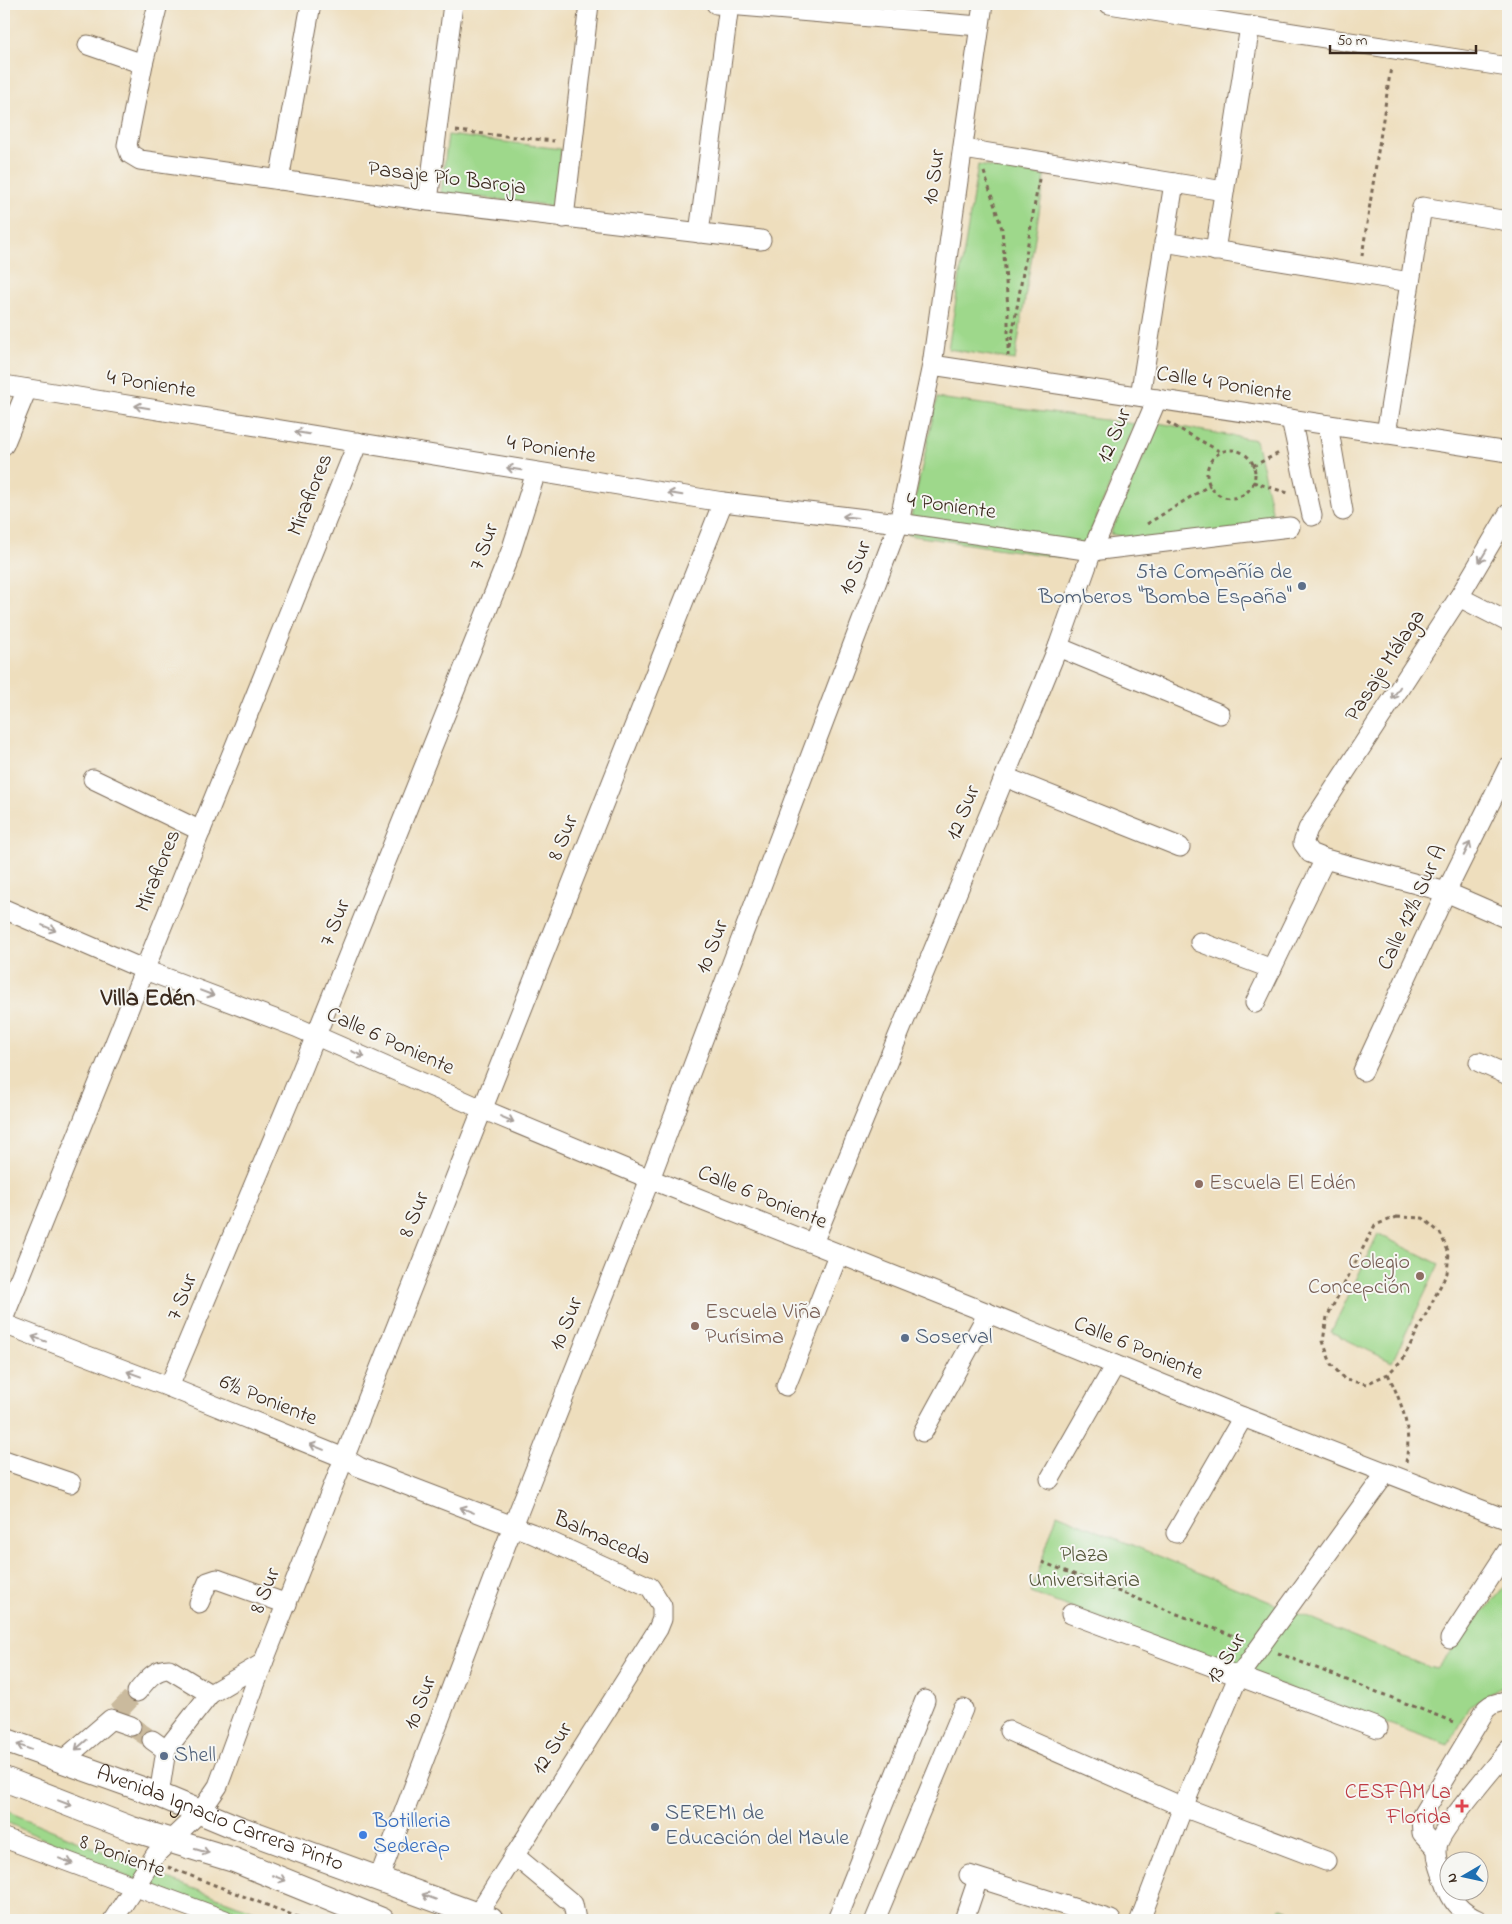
<svg xmlns="http://www.w3.org/2000/svg" width="1512" height="1924" font-family="'Indie Flower',sans-serif">
	<style>
		.green { fill: #9ed88b; stroke: #6c8154 }
		.lines { fill: none; stroke-linecap: round; stroke-linejoin: round }
		.minor-tunnel { stroke: #caba9d; stroke-width: 19; stroke-dasharray: 19 9; stroke-linecap: butt }
		.minor-casing { stroke: #7a6956; stroke-width: 21 }
		.major-casing { stroke: #7a6956; stroke-width: 26 }
		.path { stroke: #7a6956; stroke-width: 3; stroke-dasharray: 4 4; stroke-linecap: butt }
		.minor { stroke: #fff; stroke-width: 19 }
		.major { stroke: #fff; stroke-width: 24 }
		.oneway { stroke: #a79f9a }
		.service-dot { fill: #5c6f8a; stroke: #f6f6f2; stroke-width: 2 }
		.education-dot { fill: #8d6e63; stroke: #f6f6f2; stroke-width: 2 }
		.health-dot { fill: #e0444e; stroke: #f6f6f2; stroke-width: 2 }
		.shop-dot { fill: #3f7fe0; stroke: #f6f6f2; stroke-width: 2 }
		.labels { text-anchor: middle; dominant-baseline: central; stroke-width: 4; stroke-linejoin: round; paint-order: stroke }
		.street-label { font-size: 22px; fill: #3b2a1e; stroke: #f6f6f2 }
		.service-label { font-size: 22px; fill: #4e5e75; stroke: #f6f6f2; text-anchor: start }
		.education-label { font-size: 22px; fill: #785e54; stroke: #f6f6f2; text-anchor: start }
		.park-label { font-size: 22px; fill: #545639; stroke: #f6f6f2 }
		.health-label { font-size: 22px; fill: #be3a42; stroke: #f6f6f2; text-anchor: end }
		.shop-label { font-size: 22px; fill: #366cbe; stroke: #f6f6f2; text-anchor: start }
		.neighbourhood-label { font-size: 24px; font-weight: bold; fill: #3b2a1e; stroke: #f6f6f2 }
	</style>
	<rect width="100%" height="100%" fill="#f6f6f2"/>
	<filter id="ink" filterUnits="userSpaceOnUse"><feTurbulence type="fractalNoise" baseFrequency=".02" numOctaves="2"/><feDisplacementMap in="SourceGraphic" scale="10" xChannelSelector="R" yChannelSelector="G"/><feConvolveMatrix kernelMatrix="1 2 1 2 8 2 1 2 1" color-interpolation-filters="sRGB"/></filter>
	<filter id="wash" filterUnits="userSpaceOnUse"><feTurbulence type="fractalNoise" baseFrequency=".0096" numOctaves="4" result="noise"/><feDisplacementMap in="SourceGraphic" scale="20" xChannelSelector="R" yChannelSelector="G"/><feGaussianBlur stdDeviation="1.12" result="paint"/><feColorMatrix in="noise" values="0 0 0 0 0 0 0 0 0 0 0 0 0 0 0 0 0 1.4 0 .05"/><feComposite in="paint" operator="in"/></filter>
	<g filter="url(#wash)">
		<rect width="100%" height="100%" fill="#eedebd"/>
		<g class="green">
			<polygon points="448,135 561,149 555,206 441,193"/>
			<polygon points="978,165 1045,176 1015,360 948,349"/>
			<polygon points="937,398 1135,424 1079,560 907,535"/>
			<polygon points="1158,423 1256,440 1275,524 1150,541 1110,534"/>
			<polygon points="1378,1234 1439,1264 1392,1362 1331,1332"/>
			<polygon points="1057,1514 1425,1666 1436,1669 1508,1583 1508,1683 1469,1707 1448,1745 1240,1671 1031,1593"/>
			<polygon points="4,1810 176,1882 278,1920 242,1920 132,1879 4,1821"/>
			<polygon points="1280,1907 1313,1920 1275,1920"/>
		</g>
	</g>
	<g filter="url(#ink)">
		<g class="lines">
			<g class="minor-tunnel">
				<polyline points="118,1712 137,1692"/>
				<polyline points="131,1726 152,1740"/>
			</g>
			<defs>
				<g id="minor">
					<polyline points="158,4 143,64 127,145 130,154 140,160 428,201 761,240"/>
					<polyline points="716,4 979,26"/>
					<polyline points="1109,4 1508,67"/>
					<polyline points="88,45 143,64"/>
					<polyline points="964,149 1224,191"/>
					<polyline points="279,180 311,4"/>
					<polyline points="428,201 453,4"/>
					<polyline points="564,218 589,4"/>
					<polyline points="699,233 729,5"/>
					<polyline points="1164,242 1410,282"/>
					<polyline points="1215,251 1250,26"/>
					<polyline points="932,365 1508,452"/>
					<polyline points="4,385 723,502 899,523 1092,551 1290,527"/>
					<polyline points="1140,396 1174,183"/>
					<polyline points="1291,419 1312,516"/>
					<polyline points="1328,425 1343,511"/>
					<polyline points="1386,434 1422,207 1508,221"/>
					<polyline points="4,445 27,389"/>
					<polyline points="1508,514 1459,597 1308,829 1303,843 1310,853 1325,859 1446,892 1508,919"/>
					<polyline points="1459,597 1508,622"/>
					<polyline points="1058,647 1220,714"/>
					<polyline points="1005,777 1180,847"/>
					<polyline points="93,779 201,831"/>
					<polyline points="4,909 145,970 296,1027 482,1109 650,1179 988,1313 1243,1417 1508,1520"/>
					<polyline points="1200,942 1272,969"/>
					<polyline points="1255,1003 1325,859"/>
					<polyline points="1479,1062 1508,1075"/>
					<polyline points="1363,1071 1446,892 1508,767"/>
					<polyline points="813,1243 1058,647 1092,551 1157,399"/>
					<polyline points="4,1317 358,442"/>
					<polyline points="4,1324 169,1387 344,1458 359,1467 531,1533 650,1587 662,1606 662,1619 658,1629 477,1915"/>
					<polyline points="786,1386 838,1255"/>
					<polyline points="169,1387 302,1070 511,551 536,472"/>
					<polyline points="923,1432 988,1313"/>
					<polyline points="4,1460 71,1483"/>
					<polyline points="1050,1479 1115,1365"/>
					<polyline points="1176,1533 1243,1417"/>
					<polyline points="199,1603 208,1582 217,1579 287,1604"/>
					<polyline points="1071,1614 1378,1728"/>
					<polyline points="1450,1639 1508,1550"/>
					<path d="M 137,1692 C 146,1681 154,1669 169,1669 L 210,1694 L 166,1750"/>
					<polyline points="210,1694 263,1663"/>
					<polyline points="1009,1731 1183,1807 1326,1861"/>
					<polyline points="152,1740 166,1750 159,1795"/>
					<polyline points="62,1761 111,1719 131,1726"/>
					<polyline points="4,1838 225,1920"/>
					<polyline points="1437,1849 1422,1833 1421,1817 1486,1709 1491,1705 1508,1700"/>
					<polyline points="514,1855 573,1904 576,1920"/>
					<polyline points="969,1875 1111,1920"/>
					<polyline points="379,1878 518,1513 650,1179 899,523 932,365 983,4"/>
					<polyline points="113,1920 156,1854 201,1811 218,1786 263,1663 723,502"/>
					<polyline points="837,1920 925,1700"/>
					<polyline points="875,1920 963,1709"/>
					<polyline points="964,1920 978,1879"/>
					<polyline points="1140,1920 1183,1807 1238,1677 1386,1473"/>
					<path d="M 1478,1920 C 1460,1912 1451,1901 1445,1882 C 1441,1871 1436,1859 1437,1848 C 1438,1831 1495,1767 1508,1750"/>
				</g>
				<g id="major">
					<path id="s1" d="M 4,1740 L 159,1795 L 236,1827 L 491,1920"/>
					<polyline points="4,1779 132,1829 234,1860 382,1920"/>
				</g>
			</defs>
			<use href="#minor" class="minor-casing"/>
			<use href="#major" class="major-casing"/>
			<g class="path">
				<polyline points="456,131 554,141"/>
				<polyline points="984,172 1002,229 1008,308 1008,356"/>
				<polyline points="1362,256 1391,67"/>
				<polyline points="1010,348 1039,179"/>
				<polyline points="1167,422 1221,452"/>
				<circle cx="1231" cy="474" r="24"/>
				<polyline points="1253,466 1279,453"/>
				<polyline points="1253,482 1288,493"/>
				<polyline points="1147,524 1210,485"/>
				<polygon points="1397,1217 1423,1218 1440,1233 1449,1253 1447,1273 1403,1359 1388,1374 1366,1384 1345,1380 1331,1364 1323,1341 1327,1317 1375,1225"/>
				<path d="M 1388,1374 C 1402,1404 1412,1428 1406,1462"/>
				<polyline points="1042,1562 1242,1639"/>
				<polyline points="1278,1653 1456,1723"/>
				<polyline points="168,1867 305,1920"/>
			</g>
			<use href="#minor" class="minor"/>
			<use href="#major" class="major"/>
		</g>
		<defs><path id="oneway-shaft" d="M-6 0H5M1.5-3L5.5 0L1.5 3" fill="none" stroke-width="1.6" stroke-linecap="round" stroke-linejoin="round" transform="scale(1.25)"/></defs>
		<g class="oneway">
			<use href="#oneway-shaft" transform="translate(142 407) rotate(-171)"/>
			<use href="#oneway-shaft" transform="translate(302 433) rotate(-171)"/>
			<use href="#oneway-shaft" transform="translate(514 469) rotate(-170)"/>
			<use href="#oneway-shaft" transform="translate(675 494) rotate(-171)"/>
			<use href="#oneway-shaft" transform="translate(850 517) rotate(-173)"/>
			<use href="#oneway-shaft" transform="translate(1483 556) rotate(121)"/>
			<use href="#oneway-shaft" transform="translate(1396 693) rotate(123)"/>
			<use href="#oneway-shaft" transform="translate(1467 849) rotate(-64)"/>
			<use href="#oneway-shaft" transform="translate(49 928) rotate(23)"/>
			<use href="#oneway-shaft" transform="translate(207 993) rotate(21)"/>
			<use href="#oneway-shaft" transform="translate(358 1054) rotate(24)"/>
			<use href="#oneway-shaft" transform="translate(507 1119) rotate(23)"/>
			<use href="#oneway-shaft" transform="translate(39 1339) rotate(-160)"/>
			<use href="#oneway-shaft" transform="translate(134 1374) rotate(-160)"/>
			<use href="#oneway-shaft" transform="translate(317 1447) rotate(-158)"/>
			<use href="#oneway-shaft" transform="translate(467 1510) rotate(-158)"/>
			<use href="#oneway-shaft" transform="translate(81 1745) rotate(139)"/>
			<use href="#oneway-shaft" transform="translate(24 1747) rotate(-160)"/>
			<use href="#oneway-shaft" transform="translate(65 1803) rotate(21)"/>
			<use href="#oneway-shaft" transform="translate(202 1851) rotate(16)"/>
			<use href="#oneway-shaft" transform="translate(66 1861) rotate(21)"/>
			<use href="#oneway-shaft" transform="translate(279 1878) rotate(22)"/>
			<use href="#oneway-shaft" transform="translate(429 1897) rotate(-159)"/>
		</g>
	</g>
	<g class="service-dot">
		<circle cx="1302" cy="586" r="5"/>
		<circle cx="905" cy="1338" r="5"/>
		<circle cx="164" cy="1756" r="5"/>
		<circle cx="655" cy="1827" r="5"/>
	</g>
	<g class="education-dot">
		<circle cx="1199" cy="1184" r="5"/>
		<circle cx="1420" cy="1276" r="5"/>
		<circle cx="695" cy="1326" r="5"/>
	</g>
	<path class="health-dot" d="M1459.5 1798.5h5v5h5v5h-5v5h-5v-5h-5v-5h5z"/>
	<circle class="shop-dot" cx="363" cy="1835" r="5"/>
	<g class="labels">
		<g class="street-label">
			<text transform="translate(935 177) rotate(-82)">10 Sur</text>
			<text transform="translate(447 179) rotate(7)">Pasaje Pío Baroja</text>
			<text transform="translate(151 385) rotate(9)">4 Poniente</text>
			<text transform="translate(1224 385) rotate(9)">Calle 4 Poniente</text>
			<text transform="translate(1115 436) rotate(-67)">12 Sur</text>
			<text transform="translate(551 450) rotate(9)">4 Poniente</text>
			<text transform="translate(311 495) rotate(-68)">Miraflores</text>
			<text transform="translate(951 507) rotate(8)">4 Poniente</text>
			<text transform="translate(485 547) rotate(-70)">7 Sur</text>
			<text transform="translate(856 568) rotate(-69)">10 Sur</text>
			<text transform="translate(1386 666) rotate(-57)">Pasaje Málaga</text>
			<text transform="translate(964 813) rotate(-68)">12 Sur</text>
			<text transform="translate(564 838) rotate(-68)">8 Sur</text>
			<text transform="translate(159 871) rotate(-68)">Miraflores</text>
			<text transform="translate(1413 908) rotate(-65)">Calle 12½ Sur A</text>
			<text transform="translate(336 923) rotate(-68)">7 Sur</text>
			<text transform="translate(713 947) rotate(-69)">10 Sur</text>
			<text transform="translate(390 1042) rotate(24)">Calle 6 Poniente</text>
			<text transform="translate(762 1198) rotate(22)">Calle 6 Poniente</text>
			<text transform="translate(415 1215) rotate(-68)">8 Sur</text>
			<text transform="translate(183 1297) rotate(-68)">7 Sur</text>
			<text transform="translate(567 1324) rotate(-68)">10 Sur</text>
			<text transform="translate(1138 1349) rotate(22)">Calle 6 Poniente</text>
			<text transform="translate(268 1401) rotate(22)">6½ Poniente</text>
			<text transform="translate(602 1539) rotate(24)">Balmaceda</text>
			<text transform="translate(266 1591) rotate(-68)">8 Sur</text>
			<text transform="translate(1227 1659) rotate(-58)">13 Sur</text>
			<text transform="translate(421 1703) rotate(-69)">10 Sur</text>
			<text transform="translate(553 1749) rotate(-58)">12 Sur</text>
			<text stroke="none"><textPath href="#s1" startOffset="230">Avenida Ignacio Carrera Pinto</textPath></text>
			<text transform="translate(122 1857) rotate(20)">8 Poniente</text>
		</g>
		<g class="service-label">
			<text x="1292" y="573" text-anchor="end">5ta Compañía de<tspan x="1292" dy="25">Bomberos "Bomba España"</tspan></text>
			<text x="915" y="1338">Soserval</text>
			<text x="174" y="1756">Shell</text>
			<text x="665" y="1814">SEREMI de<tspan x="665" dy="25">Educación del Maule</tspan></text>
		</g>
		<g class="education-label">
			<text x="1209" y="1184">Escuela El Edén</text>
			<text x="1410" y="1263" text-anchor="end">Colegio<tspan x="1410" dy="25">Concepción</tspan></text>
			<text x="705" y="1313">Escuela Viña<tspan x="705" dy="25">Purísima</tspan></text>
		</g>
		<g class="park-label">
			<text x="1084" y="1556">Plaza<tspan x="1084" dy="25">Universitaria</tspan></text>
		</g>
		<g class="health-label">
			<text x="1451" y="1793">CESFAM La<tspan x="1451" dy="25">Florida</tspan></text>
		</g>
		<g class="shop-label">
			<text x="373" y="1822">Botilleria<tspan x="373" dy="25">Sederap</tspan></text>
		</g>
		<g class="neighbourhood-label">
			<text x="148" y="999">Villa Edén</text>
		</g>
	</g>
	<rect width="1512" height="1924" fill="none" stroke="#f6f6f2" stroke-width="20"/>
	<g transform="translate(1464 1876) rotate(261)"><circle r="24" fill="#f6f6f2" stroke="#aba49d"/>
	<path d="M0-4L9 19L0 12L-9 19Z" fill="#1f6fb2"/>
	<text y="-8" font-size="14" font-weight="bold" text-anchor="middle" fill="#3b2a1e">N</text>
	</g>
	<path d="M1330 45v8h146v-8" fill="none" stroke="#3b2a1e" stroke-width="2.5"/>
	<text x="1337" y="45" font-size="15" fill="#3b2a1e" stroke="#f6f6f2" stroke-width="4" paint-order="stroke">50 m</text>
</svg>
